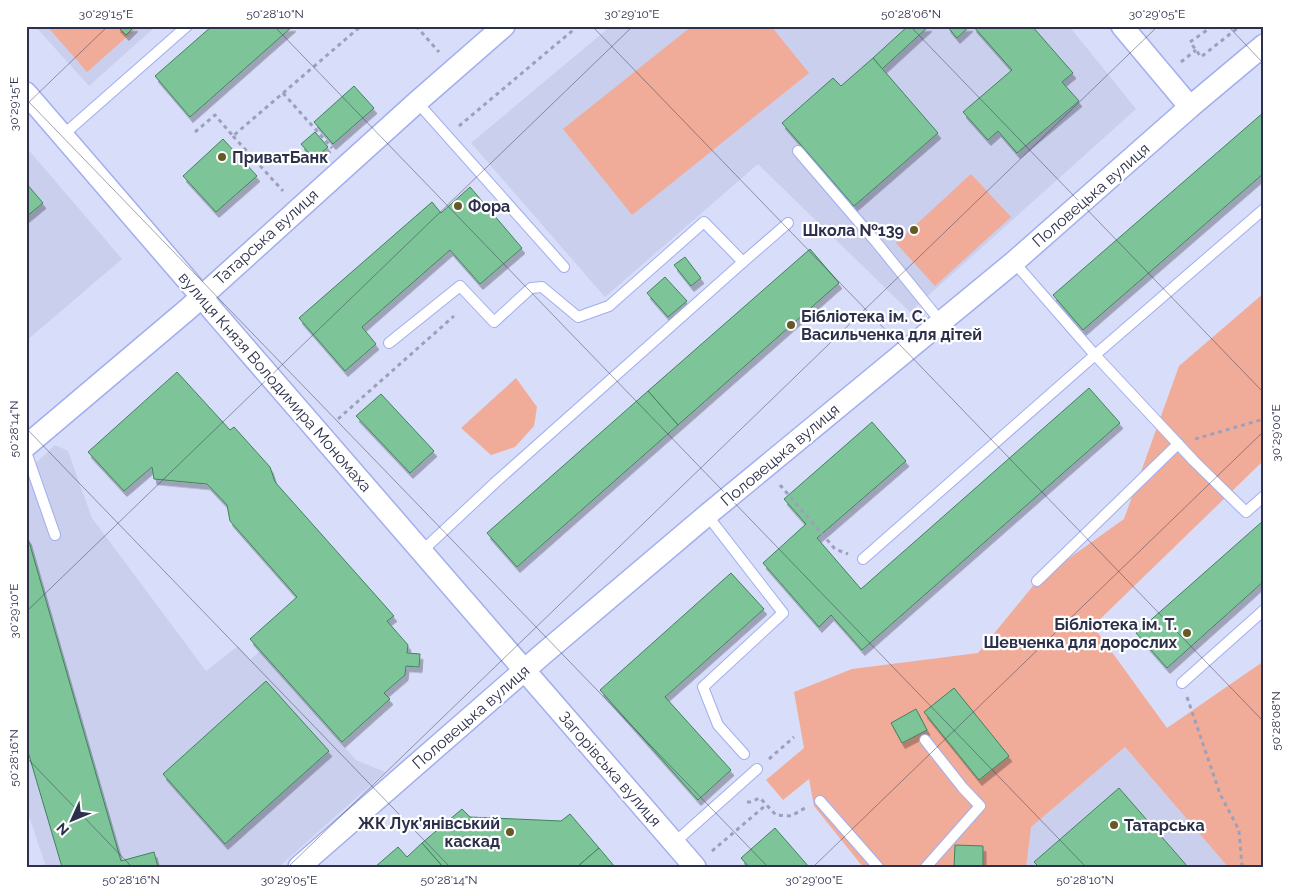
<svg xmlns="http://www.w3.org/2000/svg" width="1290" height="893" font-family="Raleway,sans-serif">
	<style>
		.built { fill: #c9cfed }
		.green { fill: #f1ac99 }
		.building { fill: #7ec499; stroke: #3d845c; filter: url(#shadow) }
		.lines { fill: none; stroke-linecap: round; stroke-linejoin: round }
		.lane-casing { stroke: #a2aef0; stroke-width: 12 }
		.street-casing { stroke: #a2aef0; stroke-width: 24 }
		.path { stroke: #9ca0bc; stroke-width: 3; stroke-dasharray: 4 4; stroke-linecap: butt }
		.lane { stroke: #fff; stroke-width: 10 }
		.street { stroke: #fff; stroke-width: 21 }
		.ticks { fill: none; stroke: #2c304b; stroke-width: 1; stroke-opacity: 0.45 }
		.poi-dot { fill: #655926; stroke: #fff; stroke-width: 2 }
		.labels { text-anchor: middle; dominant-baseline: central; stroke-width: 4.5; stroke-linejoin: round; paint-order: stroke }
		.poi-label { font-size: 16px; font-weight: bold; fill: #2c304b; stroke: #fff; text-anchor: start }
		.street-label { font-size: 16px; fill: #2c304b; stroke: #fff }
		.neatline { fill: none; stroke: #2c304b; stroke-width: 2 }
		.ticks-label { font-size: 12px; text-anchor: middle; fill: #2c304b }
	</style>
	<defs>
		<filter id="shadow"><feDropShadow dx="3" dy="5.5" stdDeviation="0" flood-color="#0004"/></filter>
	</defs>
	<rect width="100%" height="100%" fill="#d8ddf9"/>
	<g class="built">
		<polygon points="35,26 156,26 89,86"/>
		<polygon points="611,26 1069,26 1136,109 910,312 758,164 605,297 471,143"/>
		<polygon points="26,147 122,259 26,341"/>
		<polygon points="55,445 68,451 92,518 206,671 238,646 250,660 260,651 356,760 385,772 279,867 46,867 26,807 26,472"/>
		<polygon points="1125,747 1228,867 999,867 1000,853"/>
	</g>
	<g class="green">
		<polygon points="47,26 139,26 87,72"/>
		<polygon points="692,26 771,26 809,73 632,215 563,129"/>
		<polygon points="971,174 1011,217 935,286 896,243"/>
		<polygon points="1264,293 1264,458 1262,462 1093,626 1167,728 1264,661 1264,867 1228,867 1125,747 1031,827 1026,867 863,867 814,806 809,779 783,800 766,780 804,748 794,692 852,669 978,653 1037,581 1124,519 1179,366"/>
		<polygon points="516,378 537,407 534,426 515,447 491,455 461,428"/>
	</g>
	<g class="building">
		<polygon points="117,26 135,26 126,35"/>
		<polygon points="212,26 293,26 190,117 155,76"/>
		<polygon points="908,26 929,26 882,69 873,58"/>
		<polygon points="947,26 970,26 957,38"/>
		<polygon points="973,26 1032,26 1073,73 1062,82 1079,101 1017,153 998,131 988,140 963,112 1012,70"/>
		<polygon points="873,58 938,133 854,206 782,123 833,78 841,86"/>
		<polygon points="354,86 374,108 333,144 314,122"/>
		<polygon points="1264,112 1264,173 1083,330 1053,295"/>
		<polygon points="315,132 328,147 314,159 301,144"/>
		<polygon points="223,139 257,176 216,212 183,176"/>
		<polygon points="26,183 43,203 26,217"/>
		<polygon points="470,187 522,248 480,284 450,250 362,327 376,344 345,371 299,318 432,202 441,213"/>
		<polygon points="810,249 839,283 678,425 648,391"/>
		<polygon points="685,257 701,278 691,286 674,265"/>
		<polygon points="665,277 687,301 668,317 647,293"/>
		<polygon points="177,372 230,430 234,427 270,467 275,482 394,616 387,621 408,645 407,653 420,654 419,667 406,666 405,675 384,693 390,699 342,742 250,639 297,597 230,521 227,505 207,484 154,479 152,467 124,491 88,452"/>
		<polygon points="1089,388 1120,423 862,650 831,615 819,627 763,563 806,524 784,499 872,422 906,461 817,538 861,589"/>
		<polygon points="648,391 678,425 517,567 487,533"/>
		<polygon points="381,394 434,451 410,473 356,416"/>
		<polygon points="1264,520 1264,581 1167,668 1136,633"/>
		<polygon points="28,538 121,861 154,852 158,867 62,867 26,745 26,539"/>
		<polygon points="731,573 764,609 665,697 731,770 698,800 600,690"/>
		<polygon points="266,681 329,751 225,844 163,774"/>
		<polygon points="954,688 1009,756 979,780 924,712"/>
		<polygon points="916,709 927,730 902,743 891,723"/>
		<polygon points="1119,788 1188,867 1039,867 1034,862"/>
		<polygon points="462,809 470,817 561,821 570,814 599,848 577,867 443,867 422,843"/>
		<polygon points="775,828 809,867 749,867 741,858"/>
		<polygon points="422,843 443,867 375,867 398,847 407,857"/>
		<polygon points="955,845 983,846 983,867 954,867"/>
		<polygon points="599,848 615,867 577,867"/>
	</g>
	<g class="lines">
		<defs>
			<g id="lane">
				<polyline points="417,102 564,267"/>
				<polyline points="63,135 187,26"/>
				<polyline points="798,151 877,243 941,322"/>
				<polyline points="1014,262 1095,355 1194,461 1246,512 1264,496"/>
				<polyline points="389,343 460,286 494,322 531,288 542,287 578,317 609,306 704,222 743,262"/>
				<polyline points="26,452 55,535"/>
				<polyline points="707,515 783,613 703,687 718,725 744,754"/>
				<polyline points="421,552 498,480 743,262 788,223"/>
				<polyline points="863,559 1095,355 1264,209"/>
				<polyline points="1037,581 1178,444"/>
				<polyline points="1182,683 1264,610"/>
				<polyline points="925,740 963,788 980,806 926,867"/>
				<polyline points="820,801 878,867"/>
				<polyline points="674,843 757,769"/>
			</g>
			<g id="street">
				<polyline points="1122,26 1190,107"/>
				<polyline points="26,93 201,296 215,313 695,867"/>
				<polyline points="26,446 188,309 417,102 504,26"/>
				<polyline points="299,867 543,654 707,515 1014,262 1190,107 1264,45"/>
			</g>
		</defs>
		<use href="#lane" class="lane-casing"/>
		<use href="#street" class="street-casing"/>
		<g class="path">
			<polyline points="416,26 439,52"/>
			<polyline points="1213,26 1190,42 1201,57 1240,26"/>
			<polyline points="1181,62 1196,50"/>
			<polyline points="283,93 332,148"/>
			<polyline points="459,126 578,26"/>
			<polyline points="195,132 215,115 233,136 361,26"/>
			<polyline points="233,136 283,191"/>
			<polyline points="338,419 454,316"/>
			<polyline points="1195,439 1264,419"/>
			<polyline points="780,485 835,549 848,554"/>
			<polyline points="1187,697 1220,794 1239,830 1242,867"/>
			<polyline points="769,759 794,737"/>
			<polyline points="747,802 750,802 760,798 776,815 791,816 805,808"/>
			<polyline points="712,851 766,805"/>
		</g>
		<use href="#lane" class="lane"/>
		<use href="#street" class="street"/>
	</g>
	<path class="ticks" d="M 274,26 L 1086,867M 592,26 L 1264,722M 910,26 L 1264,393M 1228,26 L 1264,64M 26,99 L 768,867M 26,105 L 108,26M 26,428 L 450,867M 26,612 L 633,26M 26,757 L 132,867M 288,867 L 1158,26M 813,867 L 1264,431"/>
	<g class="poi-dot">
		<circle cx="222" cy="157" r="5"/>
		<circle cx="458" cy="206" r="5"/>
		<circle cx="914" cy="230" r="5"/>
		<circle cx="791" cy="325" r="5"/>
		<circle cx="1187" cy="633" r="5"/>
		<circle cx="1114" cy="825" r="5"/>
		<circle cx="510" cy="832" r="5"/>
	</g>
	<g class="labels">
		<g class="poi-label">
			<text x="232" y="157">ПриватБанк</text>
			<text x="468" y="206">Фора</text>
			<text x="904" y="230" text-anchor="end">Школа №139</text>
			<text x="801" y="316">Бібліотека ім. С.<tspan x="801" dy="18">Васильченка для дітей</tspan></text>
			<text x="1177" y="624" text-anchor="end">Бібліотека ім. Т.<tspan x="1177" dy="18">Шевченка для дорослих</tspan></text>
			<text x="500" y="823" text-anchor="end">ЖК Лук’янівський<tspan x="500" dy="18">каскад</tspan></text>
			<text x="1124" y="825">Татарська</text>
		</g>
		<g class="street-label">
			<text transform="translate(1091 195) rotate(-41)">Половецька вулиця</text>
			<text transform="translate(266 237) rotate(-42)">Татарська вулиця</text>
			<text transform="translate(275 382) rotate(49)">вулиця Князя Володимира Мономаха</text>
			<text transform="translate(780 455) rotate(-40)">Половецька вулиця</text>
			<text transform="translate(471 717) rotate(-41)">Половецька вулиця</text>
			<text transform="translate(610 769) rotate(49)">Загорівська вулиця</text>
		</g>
	</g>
	<rect width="1290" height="893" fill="none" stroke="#ffffff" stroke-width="55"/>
	<g transform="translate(72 820) rotate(226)" stroke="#ffffff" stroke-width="4" paint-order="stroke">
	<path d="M0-4L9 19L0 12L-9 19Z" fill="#2c304b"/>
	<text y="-8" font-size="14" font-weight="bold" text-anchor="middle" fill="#2c304b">N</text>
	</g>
	<rect x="28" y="28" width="1234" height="838" class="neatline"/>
	<g class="ticks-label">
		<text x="106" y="18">30°29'15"E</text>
		<text x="275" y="18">50°28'10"N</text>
		<text x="632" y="18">30°29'10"E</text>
		<text x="911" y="18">50°28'06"N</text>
		<text x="1157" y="18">30°29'05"E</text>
		<text transform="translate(14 104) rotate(-90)" y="4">30°29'15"E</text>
		<text transform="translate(14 429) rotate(-90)" y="4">50°28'14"N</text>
		<text transform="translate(1276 433) rotate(-90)" y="4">30°29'00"E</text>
		<text transform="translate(14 611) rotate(-90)" y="4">30°29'10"E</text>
		<text transform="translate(1276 721) rotate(-90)" y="4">50°28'08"N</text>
		<text transform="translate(14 758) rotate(-90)" y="4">50°28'16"N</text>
		<text x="131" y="884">50°28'16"N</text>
		<text x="289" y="884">30°29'05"E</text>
		<text x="449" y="884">50°28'14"N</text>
		<text x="814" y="884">30°29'00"E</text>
		<text x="1085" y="884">50°28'10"N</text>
	</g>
</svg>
